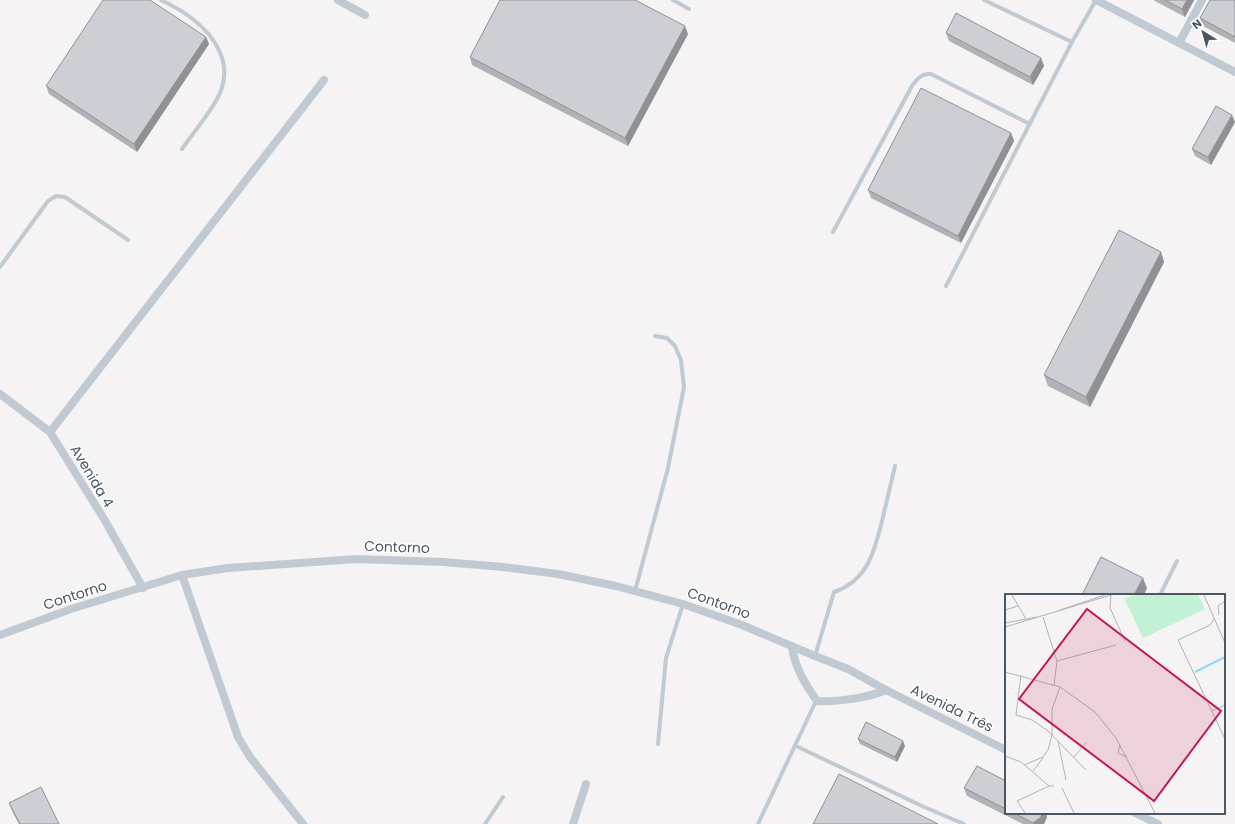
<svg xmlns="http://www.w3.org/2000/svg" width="1235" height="824" font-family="Poppins,sans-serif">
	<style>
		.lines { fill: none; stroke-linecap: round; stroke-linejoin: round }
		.service { stroke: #c1cad2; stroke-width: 4 }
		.minor { stroke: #c1cad2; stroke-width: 8 }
		.wall { fill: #b0b2b7 }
		.shaded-wall { fill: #909195 }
		.building { fill: #cdcfd5; stroke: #909195 }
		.labels { text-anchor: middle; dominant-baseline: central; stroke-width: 3; stroke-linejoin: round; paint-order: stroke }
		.street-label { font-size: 14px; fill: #4a5661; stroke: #fff }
		.inset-river { fill: none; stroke: #90daee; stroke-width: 2 }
		.inset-road { fill: none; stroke: #b1b4b9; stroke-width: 1 }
		.view { fill: #c2185b; fill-opacity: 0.15; stroke: #c2185b; stroke-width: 2 }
		.inset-edge { fill: none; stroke: #4a5661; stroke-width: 2 }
	</style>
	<rect width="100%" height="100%" fill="#f5f3f3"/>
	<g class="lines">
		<g class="service">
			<path d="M 161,0 C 171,5 181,10 190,17 C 217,37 235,67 217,99 C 207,117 193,133 182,149"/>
			<polyline points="673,0 689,9"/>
			<polyline points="984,0 1072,42"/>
			<path d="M 833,232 L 912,86 C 918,78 922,73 931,74 L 1030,124"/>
			<polyline points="0,267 48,201 56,196 65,197 128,240"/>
			<polyline points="946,286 1072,42 1096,0"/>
			<polyline points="635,591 668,468 684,387 681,360 675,346 667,338 655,336"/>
			<polyline points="1160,595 1177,561"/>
			<path d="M 815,656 L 834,592 C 869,580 875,549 883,517 C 887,500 891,483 895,466"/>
			<polyline points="658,744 666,658 683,604"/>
			<polyline points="796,746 922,806 964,824"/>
			<polyline points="485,824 503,797"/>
			<polyline points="758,824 816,701"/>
		</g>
		<g class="minor">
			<polyline points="338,0 365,15"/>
			<polyline points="1096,0 1235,72"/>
			<polyline points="1179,43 1202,0"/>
			<polyline points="0,394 50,432 104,519 143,588"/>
			<polyline points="50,432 324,80"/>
			<polyline points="182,575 238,737 250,757 303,824"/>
			<polyline points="0,635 71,609 182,575 228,568 357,559 443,562 503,567 558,574 616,586 683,604 742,625 815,656 848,669 886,690 1006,750"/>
			<path d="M 792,646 C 794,666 805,684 817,701 C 836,702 868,698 886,690"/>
			<polyline points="1135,813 1158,824"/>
			<polyline points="573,824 586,784"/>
		</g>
	</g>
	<g class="wall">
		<polygon points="1153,0 1194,0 1185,17"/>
		<polygon points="1235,0 1235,43 1203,26 1200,18"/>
		<polygon points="946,33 1041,58 1044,66 1033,85 949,41"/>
		<polygon points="688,34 628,146 472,65 470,57"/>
		<polygon points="206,37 209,44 137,152 49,94 46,86"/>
		<polygon points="1235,122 1211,165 1195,156 1192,149"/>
		<polygon points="1011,133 1014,141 961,243 871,198 868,190"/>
		<polygon points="1161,252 1164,262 1090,407 1048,386 1044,375"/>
		<polygon points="858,739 905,746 897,762 860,744"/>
		<polygon points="1006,781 1006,813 1046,813 1047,817 1044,824 1023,824 967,796 964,788"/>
		<polygon points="9,803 59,824 19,824 13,813"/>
	</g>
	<g class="shaded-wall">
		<polygon points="1187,0 1194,0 1185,17 1182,9"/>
		<polygon points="685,26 688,34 628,146 625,138"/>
		<polygon points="206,37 209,44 137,152 134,144"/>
		<polygon points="1041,58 1044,66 1033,85 1030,77"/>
		<polygon points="1232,115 1235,122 1211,165 1208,157"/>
		<polygon points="1011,133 1014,141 961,243 958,236"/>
		<polygon points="1161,252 1164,262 1090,407 1086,397"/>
		<polygon points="1143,578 1147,588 1144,595 1134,595"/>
		<polygon points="903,741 905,746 897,762 895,757"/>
		<polygon points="1042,813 1046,813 1047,817 1044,824 1034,824 1033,823"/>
	</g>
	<g class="building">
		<polygon points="103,0 150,0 206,37 134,144 46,86"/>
		<polygon points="500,0 635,0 685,26 625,138 470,57"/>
		<polygon points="1165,0 1187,0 1182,9"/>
		<polygon points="1210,0 1235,0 1235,37 1200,18"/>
		<polygon points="956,13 1041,58 1030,77 946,33"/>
		<polygon points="921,88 1011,133 958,236 868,190"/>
		<polygon points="1216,106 1232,115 1208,157 1192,149"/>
		<polygon points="1119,230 1161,252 1086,397 1044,375"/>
		<polygon points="1101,557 1143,578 1134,595 1082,595"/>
		<polygon points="866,722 903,741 895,757 858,739"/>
		<polygon points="977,766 1006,781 1006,809 964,788"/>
		<polygon points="839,774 938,824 813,824"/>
		<polygon points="41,787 59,824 20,824 9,803"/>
		<polygon points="1014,813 1042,813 1041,817 1033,823"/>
	</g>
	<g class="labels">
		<g class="street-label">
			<text transform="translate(92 476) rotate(59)">Avenida 4</text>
			<text transform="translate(397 547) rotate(2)">Contorno</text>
			<text transform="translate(75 595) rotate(-18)">Contorno</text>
			<text transform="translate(719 603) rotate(20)">Contorno</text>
			<text transform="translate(952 708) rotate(26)">Avenida Três</text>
		</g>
	</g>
	<g transform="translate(1005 594)">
		<rect width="220" height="220" fill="#f5f3f3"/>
		<path d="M 131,1 L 193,1 L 200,15 L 138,44 L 119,4 Z" fill="#c3f1d5"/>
		<path class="inset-river" d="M 190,78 L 220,63"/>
		<path class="inset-road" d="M 7,1 L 21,25M 106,1 L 105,14 L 120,47M 199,1 L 220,49M 0,16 L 13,12M 55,16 L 100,1M 214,21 L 213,12 L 220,7M 38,23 L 52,67 L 49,91M 209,25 L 205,31 L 173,46 L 220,145M 0,29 L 32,23M 0,33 L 106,1M 52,67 L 111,51M 0,78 L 55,93 L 90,118 L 111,144 L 150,219M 16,81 L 11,121 L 27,126 L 43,137 L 81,176M 207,117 L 220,111M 53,147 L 61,186M 115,151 L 113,159 L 122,163M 0,162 L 16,168 L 44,192 L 49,192M 69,163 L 81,149M 19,171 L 38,163 L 43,156 L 47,141 L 47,115 L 55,93M 28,177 L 38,164M 57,194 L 69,219M 20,219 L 12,207 L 44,192"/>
		<path class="view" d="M 82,15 L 216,117 L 149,207 L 14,105 Z"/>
		<rect width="220" height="220" class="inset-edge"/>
	</g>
	<g transform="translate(1203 32) rotate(323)" stroke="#ffffff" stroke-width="3" paint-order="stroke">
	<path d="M0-3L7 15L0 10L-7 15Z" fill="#4a5661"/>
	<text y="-6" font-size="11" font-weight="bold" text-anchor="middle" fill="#4a5661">N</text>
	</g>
</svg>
